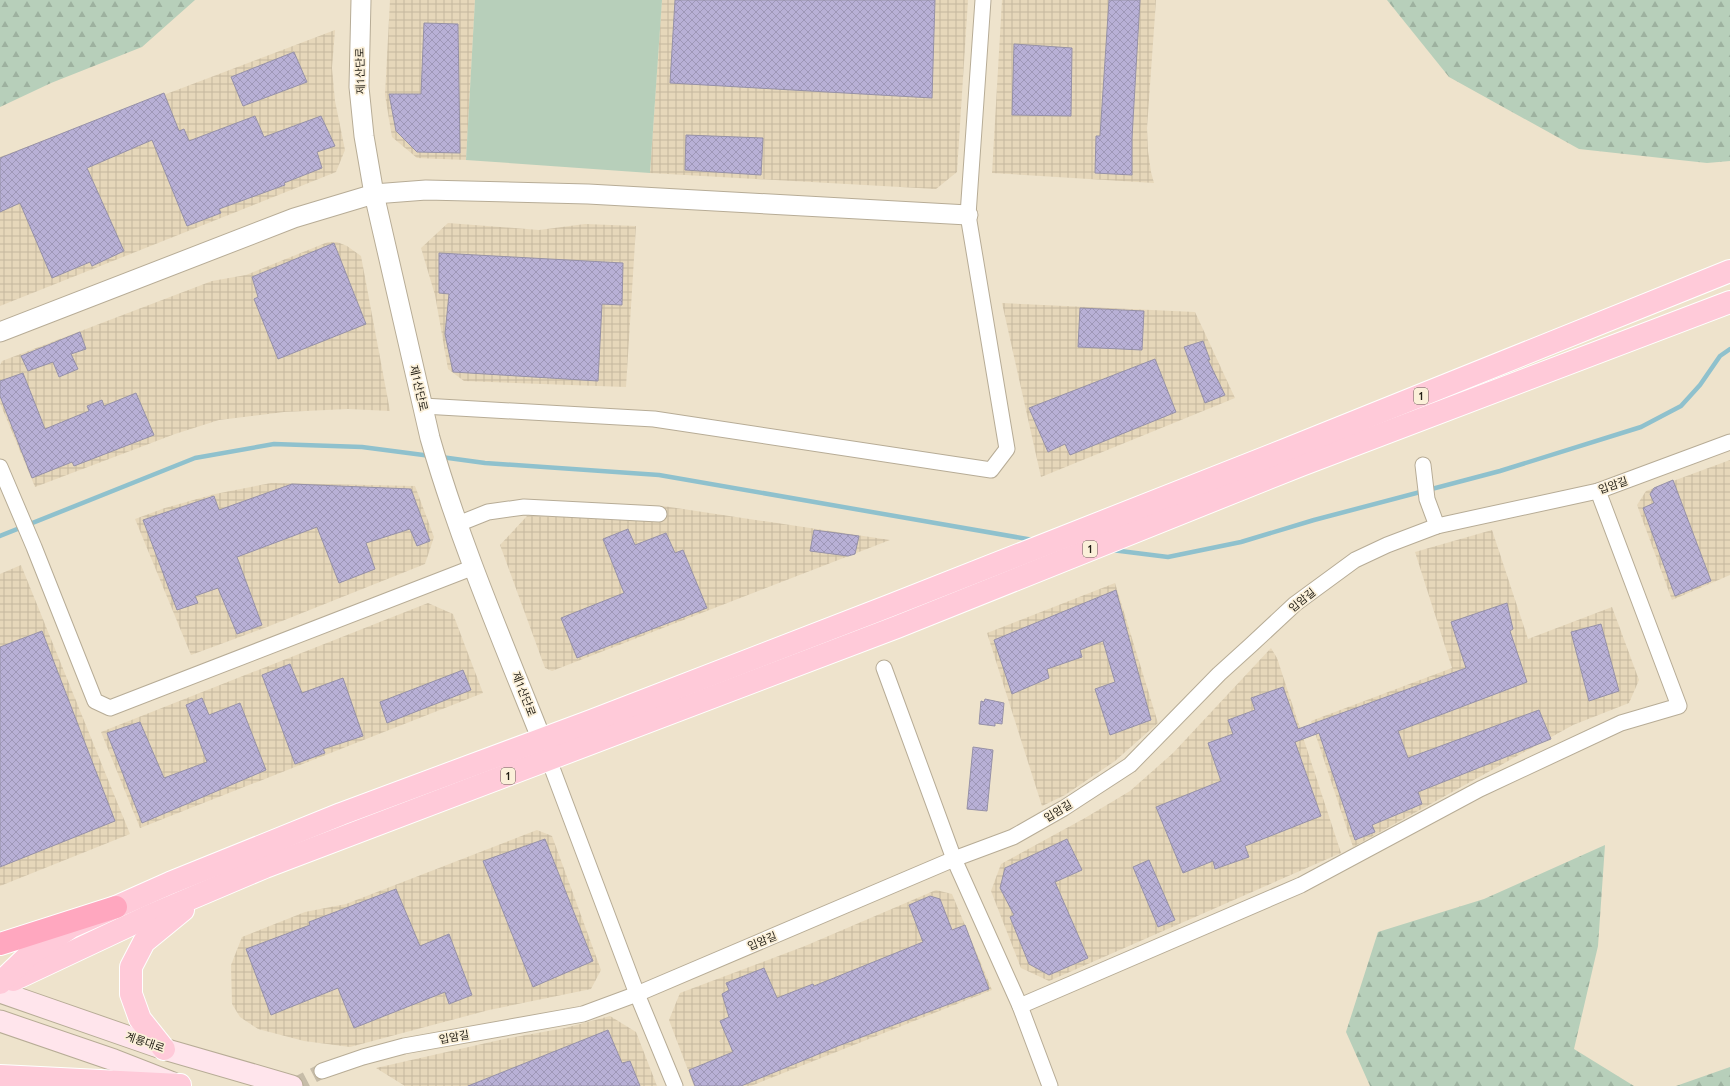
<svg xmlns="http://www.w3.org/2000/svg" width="1730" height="1086" font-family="Ubuntu,'Noto Sans KR',sans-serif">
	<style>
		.industrial { fill: url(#industrial-grid) }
		.green { fill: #b7cfba }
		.forest { fill: url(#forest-firs) }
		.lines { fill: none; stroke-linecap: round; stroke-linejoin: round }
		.stream { stroke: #8fc1cd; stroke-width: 4.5 }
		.building { fill: url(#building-cross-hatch); stroke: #9691a7 }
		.minor-tunnel { stroke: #c6bca8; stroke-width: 15; stroke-dasharray: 15 8; stroke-linecap: butt }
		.minor-casing { stroke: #b7ac96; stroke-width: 17 }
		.tertiary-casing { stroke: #b7ac96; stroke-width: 21 }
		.secondary-casing { stroke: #b7ac96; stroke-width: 23 }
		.primary-casing { stroke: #fff; stroke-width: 24 }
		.motorway-casing { stroke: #fff; stroke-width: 24 }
		.minor { stroke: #fff; stroke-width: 15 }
		.tertiary { stroke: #fff; stroke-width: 19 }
		.secondary { stroke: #ffe5ec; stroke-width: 21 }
		.primary { stroke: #ffcad9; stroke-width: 22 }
		.motorway { stroke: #ffa7bf; stroke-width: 22 }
		.labels { text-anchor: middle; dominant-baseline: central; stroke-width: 3.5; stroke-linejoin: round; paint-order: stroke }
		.shield { fill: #fbf0d9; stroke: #645e51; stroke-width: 1 }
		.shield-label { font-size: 10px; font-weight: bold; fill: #242017 }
		.street-label { font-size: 11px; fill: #242017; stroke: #fbf0d9 }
	</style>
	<defs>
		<pattern id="industrial-grid" width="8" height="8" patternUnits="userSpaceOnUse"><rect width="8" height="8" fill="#e6d7ba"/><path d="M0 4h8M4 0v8" fill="none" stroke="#c5b89f"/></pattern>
		<pattern id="forest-firs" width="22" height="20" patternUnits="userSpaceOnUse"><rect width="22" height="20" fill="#b7cfba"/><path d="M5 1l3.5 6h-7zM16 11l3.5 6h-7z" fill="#9db19f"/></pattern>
		<pattern id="building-cross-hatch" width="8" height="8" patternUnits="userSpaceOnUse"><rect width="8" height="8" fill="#b8b0d6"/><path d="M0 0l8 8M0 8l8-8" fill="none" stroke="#9e97b7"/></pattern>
	</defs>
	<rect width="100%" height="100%" fill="#eee3cc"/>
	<g class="industrial">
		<polygon points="390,0 475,0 466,160 417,158 392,137 385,95"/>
		<polygon points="662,0 968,0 957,172 936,189 650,173"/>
		<polygon points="1002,0 1156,0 1147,128 1148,151 1151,172 1154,183 992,173"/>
		<polygon points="335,30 332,68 335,101 345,150 336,172 0,306 0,157"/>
		<polygon points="448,223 539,230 585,224 636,226 626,387 464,381 448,369 435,295 421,248"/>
		<polygon points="328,242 337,242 347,246 361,256 390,411 348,409 284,412 219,420 175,434 35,487 0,403 0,365 2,361 212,281 246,275"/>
		<polygon points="1002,303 1195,312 1235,398 1041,477"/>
		<polygon points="1730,460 1730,575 1672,600 1637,505 1646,491"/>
		<polygon points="271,483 415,486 434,537 425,564 267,627 191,655 135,519 165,508 215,494"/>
		<polygon points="663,506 890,540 552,671 545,668 500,545 527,516 635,519 661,522"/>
		<polygon points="1492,530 1528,639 1612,607 1639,680 1629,703 1573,725 1353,847 1311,721 1452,668 1415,552"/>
		<polygon points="21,565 130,834 0,886 0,574"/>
		<polygon points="1115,583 1158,723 1115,761 1065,795 1042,806 987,633"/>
		<polygon points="428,603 453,614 483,693 140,828 101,732"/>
		<polygon points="1271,648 1277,658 1341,853 1049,981 1021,968 991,891 1001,864 1085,818 1130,791 1173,753"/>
		<polygon points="537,830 552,836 601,970 591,989 489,1010 350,1047 304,1041 258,1029 240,1017 232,1004 231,965 242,937 305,912 346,904"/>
		<polygon points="936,890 952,894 992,990 751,1086 694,1086 669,1020 680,993 805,946"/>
		<polygon points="610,1016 636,1032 657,1086 405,1086 376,1068 504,1039 565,1028"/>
	</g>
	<polygon class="green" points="475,0 662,0 650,173 466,160"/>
	<g class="forest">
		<polygon points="0,0 195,0 142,47 51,83 0,107"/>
		<polygon points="1387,0 1730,0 1730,161 1707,163 1579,149 1449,77"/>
		<polygon points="1605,845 1598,946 1574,1049 1634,1086 1370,1086 1346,1032 1378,932 1484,899"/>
		<polygon points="1730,1067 1730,1086 1676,1086"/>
	</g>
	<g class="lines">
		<g class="stream">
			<polyline points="441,457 485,463 659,475 1033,540"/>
			<polyline points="0,536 195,458 274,444 362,447 431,456"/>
			<polyline points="1112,550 1168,557 1241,542 1314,520 1500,471 1641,427 1681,406 1700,385 1720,356 1730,349"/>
		</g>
	</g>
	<g class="building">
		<polygon points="675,0 935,0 932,98 670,83"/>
		<polygon points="1109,0 1140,0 1132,138 1132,175 1095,173 1096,136 1100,136"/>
		<polygon points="424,23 458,24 460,153 417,152 396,131 389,94 421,94"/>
		<polygon points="1014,44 1072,48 1071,116 1012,115"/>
		<polygon points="294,52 307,82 243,106 231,77"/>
		<polygon points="164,93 179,131 184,129 189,141 255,116 264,137 321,116 335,146 317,152 322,168 284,183 285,185 219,209 221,213 187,226 152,140 87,168 124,251 92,266 90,262 52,278 20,203 0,212 0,158"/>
		<polygon points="686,135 763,138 761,175 685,170"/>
		<polygon points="334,243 366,324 278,359 254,299 258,297 252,277"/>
		<polygon points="439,253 623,263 622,305 602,304 598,381 453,372 445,334 449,294 439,293"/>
		<polygon points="1080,308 1144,311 1142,350 1078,347"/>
		<polygon points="80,332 86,349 71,354 78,369 59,377 53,362 28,371 21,356"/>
		<polygon points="1203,341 1210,360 1208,360 1225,395 1205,403 1184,347"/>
		<polygon points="1155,359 1176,412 1070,455 1065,444 1048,452 1029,408"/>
		<polygon points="23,373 45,429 89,411 87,406 102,400 104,406 136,393 154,435 74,466 72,462 32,478 0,396 0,381"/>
		<polygon points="1673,480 1711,581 1675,596 1643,508 1654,503 1650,494 1654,488"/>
		<polygon points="292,484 411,489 430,541 417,546 410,529 366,543 375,569 339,583 317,527 237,557 262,625 237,634 218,588 195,596 198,603 177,610 143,520 214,496 219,510"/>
		<polygon points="628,529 635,545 666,533 675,553 683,550 707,608 577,658 561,618 624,593 603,539"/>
		<polygon points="814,530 859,536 855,554 848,556 810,551"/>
		<polygon points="1116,590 1151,720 1110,735 1095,689 1115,682 1103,641 1080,650 1082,657 1047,669 1049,678 1012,694 994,640"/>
		<polygon points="1507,603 1513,629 1510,631 1527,682 1398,731 1408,758 1539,710 1551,739 1418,792 1422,804 1372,825 1375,832 1355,840 1319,733 1295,742 1321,816 1245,846 1249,857 1215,869 1213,861 1183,873 1156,807 1221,781 1208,743 1233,734 1228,720 1255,710 1251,698 1283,687 1298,729 1466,668 1451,622"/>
		<polygon points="1601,624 1619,691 1589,701 1571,632"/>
		<polygon points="42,631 115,821 0,867 0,647"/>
		<polygon points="290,664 302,693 343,678 363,736 323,749 325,753 295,764 262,675"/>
		<polygon points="463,670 471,690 387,723 380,702"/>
		<polygon points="202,698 209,715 240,703 266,770 142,823 107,733 140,722 164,778 207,762 186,705"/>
		<polygon points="985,699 1004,703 1002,724 995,723 995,726 979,724 981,701 984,702"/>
		<polygon points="973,747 993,750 987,811 967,809"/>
		<polygon points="545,839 593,961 533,987 483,861"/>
		<polygon points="1067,839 1082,870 1055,882 1088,958 1049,975 1029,964 1010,917 1014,915 1000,888 1005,868"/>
		<polygon points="1149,860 1175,920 1158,927 1133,867"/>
		<polygon points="396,889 420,946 449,934 472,995 449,1004 445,992 354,1028 338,988 271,1015 246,949 310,925 309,922"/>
		<polygon points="930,896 940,899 952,930 965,925 989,989 838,1046 741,1086 695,1086 689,1070 733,1052 720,1021 729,1017 722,994 729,990 726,983 764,968 777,998 813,984 814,986 923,942 909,905"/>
		<polygon points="608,1030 622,1063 630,1061 640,1086 468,1086"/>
	</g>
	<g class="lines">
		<polyline class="minor-tunnel" points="293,1086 322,1071"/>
		<defs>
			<g id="minor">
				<polyline points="423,406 654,419 991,470 1007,449 968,215 983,0"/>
				<polyline points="1423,465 1427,499 1437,526"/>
				<polyline points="0,467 34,547 95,701 110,708 474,567"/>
				<polyline points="458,524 488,512 524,507 659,514"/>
				<polyline points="884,668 954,859 1020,1006 1050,1086"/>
				<polyline points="549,760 637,994 675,1086"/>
				<polyline points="1020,1006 1301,885 1480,789 1621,723 1679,706 1598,491"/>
				<polyline points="322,1071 363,1057 404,1046 583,1014 637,994 954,859 1013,837 1064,808 1130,765 1219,674 1251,645 1295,604 1355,560 1387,545 1437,526 1598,491 1730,442"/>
			</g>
			<g id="tertiary">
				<path d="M 361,0 L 359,87 L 364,136 L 374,194 L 430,438 C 461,546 506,649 547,753"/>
				<polyline points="0,332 294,218 374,194 426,190 588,194 968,215"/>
			</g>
			<g id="secondary">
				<polyline points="0,992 164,1049 292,1086"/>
				<polyline points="0,1021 114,1060 173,1083"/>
			</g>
			<g id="primary">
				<polyline points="13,980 147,917 265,867 897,627 1301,465 1730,302"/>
				<polyline points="0,983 27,957 71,927 170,883 341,814 591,721 889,606 1285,450 1730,271"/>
				<polyline points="164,1049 140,1019 131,994 131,967 144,942 183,910"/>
				<polyline points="0,1076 180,1085"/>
			</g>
			<polyline id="motorway" points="0,944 116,907"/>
		</defs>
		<use href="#minor" class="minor-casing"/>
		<use href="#tertiary" class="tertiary-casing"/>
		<use href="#secondary" class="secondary-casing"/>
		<use href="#primary" class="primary-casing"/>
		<use href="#motorway" class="motorway-casing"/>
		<use href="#minor" class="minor"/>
		<use href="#tertiary" class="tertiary"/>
		<use href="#secondary" class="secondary"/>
		<use href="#primary" class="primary"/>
		<use href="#motorway" class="motorway"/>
	</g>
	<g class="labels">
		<g class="shield">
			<rect x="1414" y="388" width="14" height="16" rx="3"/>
			<rect x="1083" y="541" width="14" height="16" rx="3"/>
			<rect x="501" y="768" width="14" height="16" rx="3"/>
		</g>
		<g class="shield-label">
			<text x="1421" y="396">1</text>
			<text x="1090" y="549">1</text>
			<text x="508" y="776">1</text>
		</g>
		<g class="street-label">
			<text transform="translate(360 71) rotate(-91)">제1산단로</text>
			<text transform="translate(419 388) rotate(77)">제1산단로</text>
			<text transform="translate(1613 485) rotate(-19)">입암길</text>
			<text transform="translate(1302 600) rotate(-39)">입암길</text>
			<text transform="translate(524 694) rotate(69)">제1산단로</text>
			<text transform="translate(1058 811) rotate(-31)">입암길</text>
			<text transform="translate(762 941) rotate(-22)">입암길</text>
			<text transform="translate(454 1037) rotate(-10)">입암길</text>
			<text transform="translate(145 1042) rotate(19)">계룡대로</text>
		</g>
	</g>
</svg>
